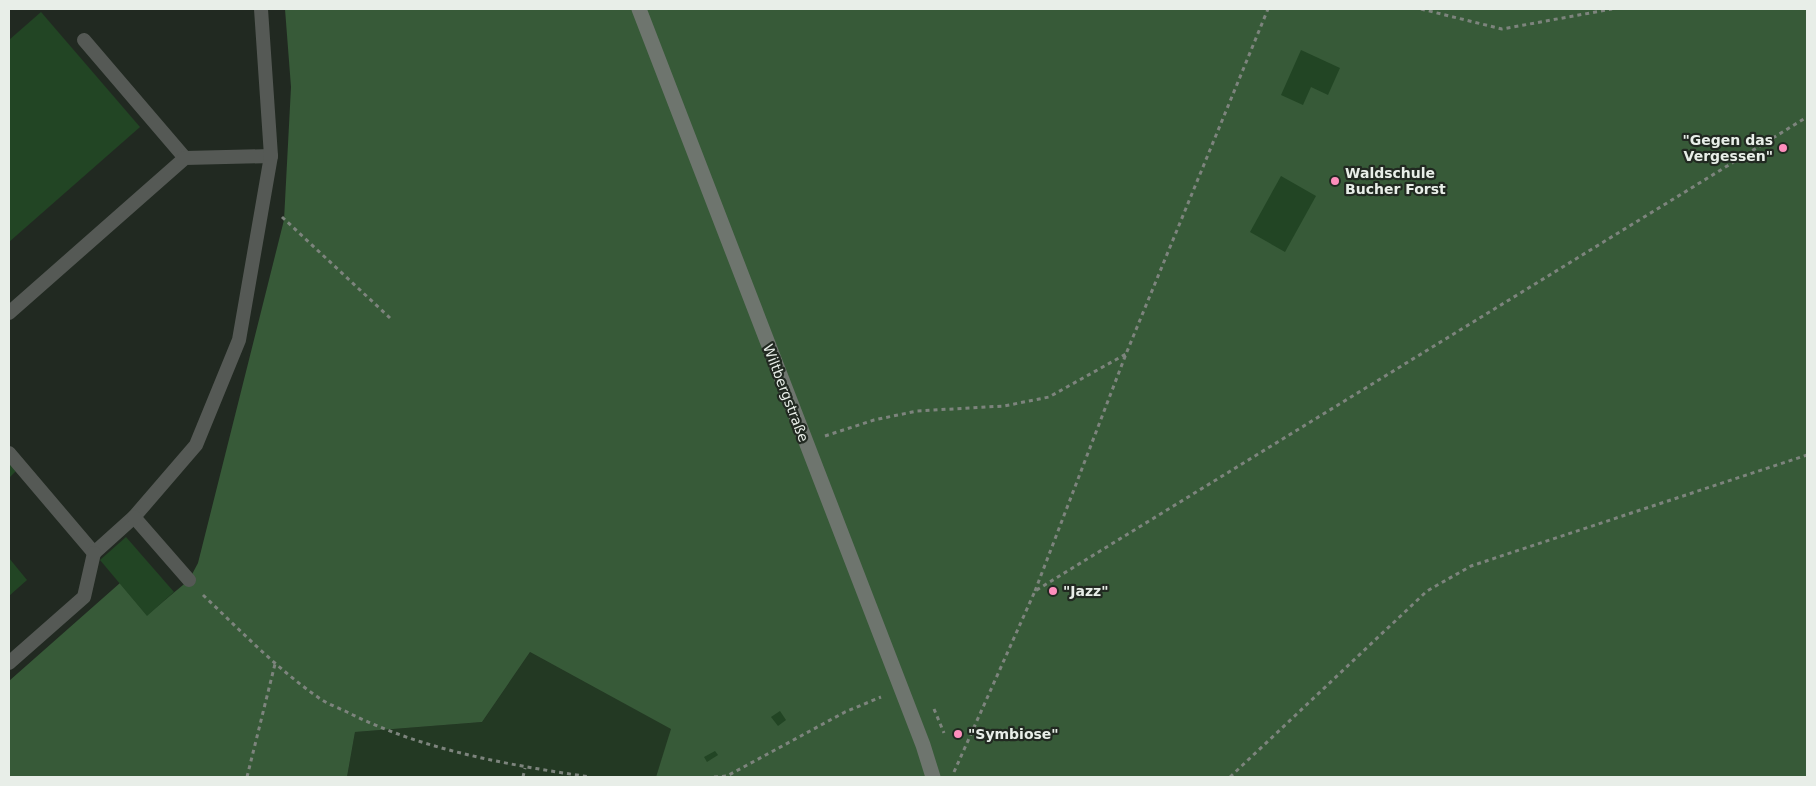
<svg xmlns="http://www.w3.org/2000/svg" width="1816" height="786" font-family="'DejaVu Sans',sans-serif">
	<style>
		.green { fill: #233923 }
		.forest { fill: #375a38 }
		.building { fill: #224524 }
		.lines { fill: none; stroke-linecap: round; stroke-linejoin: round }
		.path { stroke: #7d847d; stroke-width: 3; stroke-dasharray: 4 4; stroke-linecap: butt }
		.service { stroke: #555955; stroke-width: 14 }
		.secondary { stroke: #6e756e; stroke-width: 15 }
		.poi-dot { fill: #fe8ebc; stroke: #212921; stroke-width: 2 }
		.labels { text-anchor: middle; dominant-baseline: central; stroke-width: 4.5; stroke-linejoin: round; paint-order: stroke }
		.poi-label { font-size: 14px; font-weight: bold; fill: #e8eee8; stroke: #212921; text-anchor: start }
		.street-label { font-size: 14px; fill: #e8eee8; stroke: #212921 }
	</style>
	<rect width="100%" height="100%" fill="#212921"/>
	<polygon class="green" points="530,652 672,729 656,777 347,777 355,732 482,722"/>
	<polygon class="forest" points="285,9 1807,9 1807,777 656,777 671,729 530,652 482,722 355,732 347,777 9,777 9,681 120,583 147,615 189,580 198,563 284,220 291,87"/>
	<g class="building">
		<polygon points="41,12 140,127 9,242 9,40"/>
		<polygon points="1301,50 1340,68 1328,95 1311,87 1303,105 1281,95"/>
		<polygon points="1281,176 1316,196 1285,252 1250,232"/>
		<polygon points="9,461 17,470 9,478"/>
		<polygon points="126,537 174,592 147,616 100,560"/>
		<polygon points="9,558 27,580 9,596"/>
		<polygon points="780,711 786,720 778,726 771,717"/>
		<polygon points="715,751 718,755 707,762 704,757"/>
	</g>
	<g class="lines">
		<g class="path">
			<polyline points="1421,9 1502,29 1612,9"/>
			<polyline points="282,217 390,318"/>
			<polyline points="825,436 874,420 917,411 1004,406 1049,397 1126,354"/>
			<polyline points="1035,591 1126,354 1268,9"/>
			<path d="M 203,595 C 241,631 276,668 319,698 C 329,705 342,709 353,715 C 427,751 509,765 590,777"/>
			<polyline points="934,709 944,733"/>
			<polyline points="954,772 1035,591 1807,117"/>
			<polyline points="247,777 275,664"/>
			<polyline points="523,777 525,768"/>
			<polyline points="714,777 727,776 845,712 881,697"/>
			<polyline points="1230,777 1427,591 1471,566 1807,455"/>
		</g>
		<g class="service">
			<polyline points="84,40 185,158"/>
			<polyline points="9,313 185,158 271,156"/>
			<polyline points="9,453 94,553 134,517 196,445 239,340 271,156 261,9"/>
			<polyline points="134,517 189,580"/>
			<polyline points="9,663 84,597 94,553"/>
		</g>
		<polyline class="secondary" points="639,9 923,745 933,777"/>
	</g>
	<g class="poi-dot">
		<circle cx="1783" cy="148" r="5"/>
		<circle cx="1335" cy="181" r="5"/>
		<circle cx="1053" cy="591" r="5"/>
		<circle cx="958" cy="734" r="5"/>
	</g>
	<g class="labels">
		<g class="poi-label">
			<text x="1773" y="140" text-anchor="end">"Gegen das<tspan x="1773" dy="16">Vergessen"</tspan></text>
			<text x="1345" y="173">Waldschule<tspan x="1345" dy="16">Bucher Forst</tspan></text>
			<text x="1063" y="591">"Jazz"</text>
			<text x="968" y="734">"Symbiose"</text>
		</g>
		<g class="street-label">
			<text transform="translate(786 393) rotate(69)">Wiltbergstraße</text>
		</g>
	</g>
	<rect width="1816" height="786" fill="none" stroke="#e8eee8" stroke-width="20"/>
</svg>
